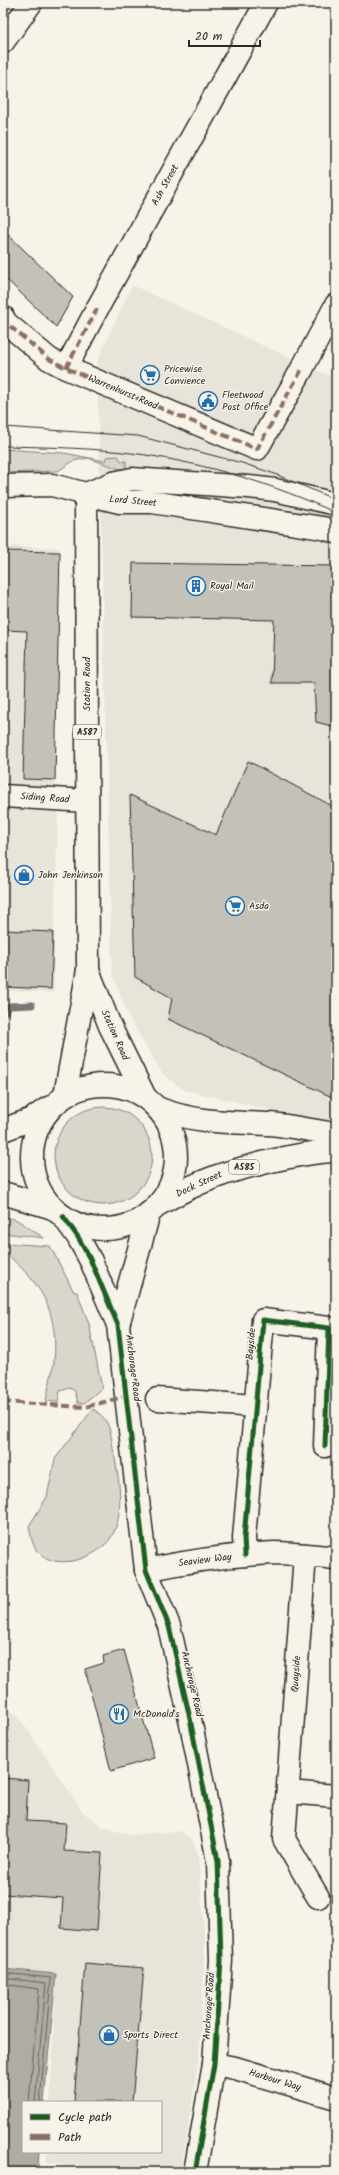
<svg xmlns="http://www.w3.org/2000/svg" width="339" height="2175" font-family="Kalam,sans-serif">
	<style>
		.built { fill: #e8e4da }
		.green { fill: #dad6cc; stroke: #82807c }
		.water { fill: #afaca4; stroke: #7a7874 }
		.lines { fill: none; stroke-linecap: round; stroke-linejoin: round }
		.shore { stroke: #605f5b; stroke-width: 1 }
		.stream { stroke: #7a7874; stroke-width: 7 }
		.building { fill: #c4c1b9; stroke: #2b2b2b }
		.pedestrian-casing { stroke: #2b2b2b; stroke-width: 25 }
		.minor-casing { stroke: #2b2b2b; stroke-width: 25 }
		.tertiary-casing { stroke: #2b2b2b; stroke-width: 25 }
		.primary-casing { stroke: #2b2b2b; stroke-width: 25 }
		.trunk-casing { stroke: #2b2b2b; stroke-width: 25 }
		.pedestrian { stroke: #f7f3e8; stroke-width: 22 }
		.minor { stroke: #f7f3e8; stroke-width: 22 }
		.tertiary { stroke: #f7f3e8; stroke-width: 22 }
		.primary { stroke: #f7f3e8; stroke-width: 22 }
		.trunk { stroke: #f7f3e8; stroke-width: 22 }
		.tram { stroke: #2b2b2b; stroke-width: 1 }
		.quiet { stroke: #8d6e63; stroke-width: 4; stroke-dasharray: 8 4; stroke-linecap: butt }
		.cycleway-casing { stroke: #f7f3e8; stroke-width: 8 }
		.cycleway { stroke: #1b5e20; stroke-width: 5 }
		.labels { text-anchor: middle; dominant-baseline: central; stroke-width: 3; stroke-linejoin: round; paint-order: stroke }
		.shield { fill: #f7f3e8; stroke: #686764; stroke-width: 1 }
		.shield-label { font-size: 9px; font-weight: bold; fill: #2b2b2b }
		.street-label { font-size: 10px; fill: #2b2b2b; stroke: #f7f3e8 }
		.poi-label { font-size: 10px; fill: #2b2b2b; stroke: #f7f3e8; text-anchor: start }
	</style>
	<rect width="100%" height="100%" fill="#f7f3e8"/>
	<filter id="ink" filterUnits="userSpaceOnUse"><feTurbulence type="fractalNoise" baseFrequency=".025" numOctaves="2"/><feDisplacementMap in="SourceGraphic" scale="8" xChannelSelector="R" yChannelSelector="G"/><feConvolveMatrix kernelMatrix="1 2 1 2 8 2 1 2 1" color-interpolation-filters="sRGB"/></filter>
	<g filter="url(#ink)">
		<g class="built">
			<polygon points="132,285 336,379 336,1125 184,1090 162,1073 128,1016 112,972 97,362"/>
			<polygon points="3,546 58,548 60,552 55,780 58,815 54,932 54,993 3,990"/>
			<polygon points="3,1706 8,1707 25,1726 83,1812 103,1827 130,1835 179,1831 192,1839 198,1853 205,1943 199,2056 181,2172 101,2172 47,2162 47,2152 161,2152 161,2102 50,2102 56,1974 3,1969"/>
		</g>
		<g class="green">
			<polygon points="3,449 64,453 105,461 106,457 118,456 121,461 126,461 126,471 88,458 73,461 58,471 3,473"/>
			<circle cx="103" cy="1156" r="49"/>
			<polygon points="3,1216 17,1220 44,1238 3,1233"/>
			<path d="M 3,1243 L 50,1246 L 74,1292 L 77,1292 L 89,1324 L 102,1388 L 84,1403 L 78,1403 L 75,1391 L 70,1388 L 60,1391 L 58,1402 L 46,1401 C 48,1388 52,1375 54,1362 C 59,1310 41,1283 3,1251 Z"/>
			<path d="M 93,1409 C 112,1421 110,1433 114,1454 C 119,1478 124,1509 114,1532 C 104,1556 61,1572 40,1554 C 32,1547 31,1536 29,1526 L 47,1497 L 55,1459 Z"/>
		</g>
		<polygon class="water" points="3,1969 56,1974 44,2102 23,2102 23,2152 39,2152 38,2172 3,2172"/>
		<g class="lines">
			<g class="shore">
				<polyline points="3,1973 51,1978 40,2102"/>
				<polyline points="3,1978 46,1983 35,2102"/>
				<polyline points="3,1984 39,1989 29,2102"/>
			</g>
			<polyline class="stream" points="3,1014 10,1006 32,1005"/>
		</g>
		<g class="building">
			<polygon points="3,230 73,297 56,327 3,276"/>
			<polygon points="3,551 60,552 55,780 23,779 27,631 3,630"/>
			<polygon points="133,563 336,566 336,727 316,722 314,683 272,683 274,620 132,617"/>
			<polygon points="248,761 336,808 336,1099 168,1019 172,998 135,977 130,795 216,835"/>
			<polygon points="3,930 53,932 51,989 3,987"/>
			<polygon points="124,1650 154,1758 111,1771 85,1669 104,1663 103,1656"/>
			<polygon points="3,1778 28,1780 26,1821 66,1823 64,1851 102,1853 97,1931 61,1928 63,1898 3,1894"/>
			<polygon points="85,1963 144,1968 132,2102 74,2102"/>
		</g>
		<g class="lines">
			<defs>
				<g id="pedestrian">
					<polyline points="3,317 5,322 49,359 66,368 257,449 302,369"/>
					<polyline points="66,368 97,309"/>
				</g>
				<g id="minor">
					<polyline points="3,42 31,3"/>
					<polyline points="97,309 266,3"/>
					<polyline points="302,369 336,305"/>
					<polyline points="3,796 87,801"/>
					<polyline points="63,1216 78,1237 91,1261 118,1325 146,1570 169,1626 189,1714 218,1861 221,1960 214,2064 195,2172"/>
					<polyline points="118,1325 149,1213"/>
					<polyline points="157,1399 255,1406"/>
					<polyline points="245,1555 244,1538 263,1320 329,1328 325,1446"/>
					<polyline points="305,1555 284,1839 318,1897"/>
					<path d="M 146,1570 C 188,1561 231,1555 274,1553 C 295,1553 316,1556 336,1558"/>
					<polyline points="288,1792 336,1796"/>
					<polyline points="214,2064 235,2068 336,2098"/>
				</g>
				<polyline id="tertiary" points="3,486 52,485 86,494"/>
				<g id="primary">
					<polyline points="86,494 113,483 132,479 249,487 275,490 336,504"/>
					<polyline points="86,494 120,502 152,502 323,528 336,532"/>
					<polyline points="88,970 110,1026 145,1097"/>
					<polyline points="65,1095 88,970 86,494"/>
				</g>
				<g id="trunk">
					<circle cx="104" cy="1157" r="72"/>
					<path d="M 157,1108 C 193,1123 232,1122 270,1124 C 290,1126 309,1130 329,1133 L 336,1136"/>
					<polyline points="3,1130 32,1119 48,1108"/>
					<polyline points="3,1193 53,1208"/>
					<path d="M 161,1203 C 202,1179 229,1171 275,1160 C 295,1156 315,1151 336,1151"/>
				</g>
			</defs>
			<use href="#pedestrian" class="pedestrian-casing"/>
			<use href="#minor" class="minor-casing"/>
			<use href="#tertiary" class="tertiary-casing"/>
			<use href="#primary" class="primary-casing"/>
			<use href="#trunk" class="trunk-casing"/>
			<use href="#pedestrian" class="pedestrian"/>
			<use href="#minor" class="minor"/>
			<use href="#tertiary" class="tertiary"/>
			<use href="#primary" class="primary"/>
			<use href="#trunk" class="trunk"/>
			<g class="tram">
				<polyline points="3,427 138,436 242,463 275,474 336,500"/>
				<path d="M 3,446 C 48,447 95,448 139,454 C 207,464 274,484 336,513"/>
			</g>
			<g class="quiet">
				<polyline points="3,317 5,322 49,359 66,368 257,449 302,369"/>
				<polyline points="66,368 97,309"/>
				<polyline points="3,1402 85,1407 127,1396"/>
			</g>
			<defs>
				<g id="cycleway">
					<polyline points="63,1216 78,1237 91,1261 118,1325 146,1570 169,1626 189,1714 218,1861 221,1960 214,2064 195,2172"/>
					<polyline points="245,1555 244,1538 263,1320 329,1328 325,1446"/>
				</g>
			</defs>
			<use href="#cycleway" class="cycleway-casing"/>
			<use href="#cycleway" class="cycleway"/>
		</g>
	</g>
	<defs>
		<symbol id="supermarket-ring" viewBox="-11 -11 22 22"><circle r="9.5" fill="#f7f3e8" stroke="#1f6fb2" stroke-width="1.5"/><path d="M-6-5.5h2.5l.6 2H6L4.5 2H-2.5L-4.4-4H-6ZM-1.5 3.2a1.3 1.3 0 1 0 .1 0ZM3 3.2a1.3 1.3 0 1 0 .1 0Z" fill="#1f6fb2"/></symbol>
		<symbol id="civic-ring" viewBox="-11 -11 22 22"><circle r="9.5" fill="#f7f3e8" stroke="#1f6fb2" stroke-width="1.5"/><path d="M-.6-6.5H3V-4.5H.6V-3L4-1V1h2V6H-6V1h2V-1L-.6-3ZM-1.2 2.5V6h2.4V2.5Z" fill="#1f6fb2"/></symbol>
		<symbol id="building-ring" viewBox="-11 -11 22 22"><circle r="9.5" fill="#f7f3e8" stroke="#1f6fb2" stroke-width="1.5"/><path d="M-4-6H4V6H1V3H-1V6H-4ZM-2.5-4.3h1.7v1.8h-1.7ZM.8-4.3h1.7v1.8H.8ZM-2.5-1h1.7V.8h-1.7ZM.8-1h1.7V.8H.8Z" fill="#1f6fb2"/></symbol>
		<symbol id="shop-ring" viewBox="-11 -11 22 22"><circle r="9.5" fill="#f7f3e8" stroke="#1f6fb2" stroke-width="1.5"/><path d="M-5-2.5h2.3a2.7 3.5 0 0 1 5.4 0H5L5.5 6h-11ZM-1.5-2.5h3a1.5 2.3 0 0 0-3 0Z" fill="#1f6fb2"/></symbol>
		<symbol id="restaurant-ring" viewBox="-11 -11 22 22"><circle r="9.5" fill="#f7f3e8" stroke="#1f6fb2" stroke-width="1.5"/><path d="M-5-6h1v4h1v-4h1v4h1v-4h1v5L-1.5 .5V6h-2V.5L-5-1ZM5-6V6H3V1.5H1.5Q1.5-4 5-6Z" fill="#1f6fb2"/></symbol>
	</defs>
	<g fill-rule="evenodd">
		<use href="#supermarket-ring" x="139" y="364" width="22" height="22"/>
		<use href="#civic-ring" x="197" y="390" width="22" height="22"/>
		<use href="#building-ring" x="185" y="575" width="22" height="22"/>
		<use href="#shop-ring" x="13" y="864" width="22" height="22"/>
		<use href="#supermarket-ring" x="224" y="895" width="22" height="22"/>
		<use href="#restaurant-ring" x="108" y="1703" width="22" height="22"/>
		<use href="#shop-ring" x="98" y="2024" width="22" height="22"/>
	</g>
	<g class="labels">
		<g class="shield">
			<rect x="73" y="725" width="28" height="14" rx="3"/>
			<rect x="229" y="1160" width="30" height="14" rx="3"/>
		</g>
		<g class="shield-label">
			<text x="87" y="732">A587</text>
			<text x="244" y="1167">A585</text>
		</g>
		<g class="street-label">
			<text transform="translate(165 185) rotate(-61)">Ash Street</text>
			<text transform="translate(123 392) rotate(23)">Warrenhurst Road</text>
			<text transform="translate(133 501) rotate(5)">Lord Street</text>
			<text transform="translate(87 684) rotate(-90)">Station Road</text>
			<text transform="translate(45 798) rotate(4)">Siding Road</text>
			<text transform="translate(115 1035) rotate(66)">Station Road</text>
			<text transform="translate(199 1184) rotate(-25)">Dock Street</text>
			<text transform="translate(251 1344) rotate(-85)">Bayside</text>
			<text transform="translate(133 1368) rotate(83)">Anchorage Road</text>
			<text transform="translate(205 1560) rotate(-7)">Seaview Way</text>
			<text transform="translate(296 1674) rotate(-86)">Quayside</text>
			<text transform="translate(192 1684) rotate(77)">Anchorage Road</text>
			<text transform="translate(209 2006) rotate(-86)">Anchorage Road</text>
			<text transform="translate(275 2080) rotate(17)">Harbour Way</text>
		</g>
		<g class="poi-label">
			<text x="164" y="369">Pricewise<tspan x="164" dy="12">Convience</tspan></text>
			<text x="222" y="395">Fleetwood<tspan x="222" dy="12">Post Office</tspan></text>
			<text x="210" y="586">Royal Mail</text>
			<text x="38" y="875">John Jenkinson</text>
			<text x="249" y="906">Asda</text>
			<text x="133" y="1714">McDonald's</text>
			<text x="123" y="2035">Sports Direct</text>
		</g>
	</g>
	<rect width="339" height="2175" fill="none" stroke="#f7f3e8" stroke-width="16"/>
	<rect x="8" y="8" width="323" height="2159" fill="none" stroke="#2b2b2b" stroke-width="1.5" filter="url(#ink)"/>
	<rect x="22" y="2101" width="140" height="52" fill="#f7f3e8" stroke="#a5a39c"/>
	<rect x="30" y="2114" width="20" height="6" fill="#1b5e20" stroke="#a5a39c"/>
	<text x="58" y="2121" font-size="12" fill="#2b2b2b">Cycle path</text>
	<rect x="30" y="2134" width="20" height="6" fill="#8d6e63" stroke="#a5a39c"/>
	<text x="58" y="2141" font-size="12" fill="#2b2b2b">Path</text>
	<path d="M189 40v6h71v-6" fill="none" stroke="#2b2b2b" stroke-width="2"/>
	<text x="195" y="40" font-size="12" fill="#2b2b2b" stroke="#f7f3e8" stroke-width="3" paint-order="stroke">20 m</text>
</svg>
